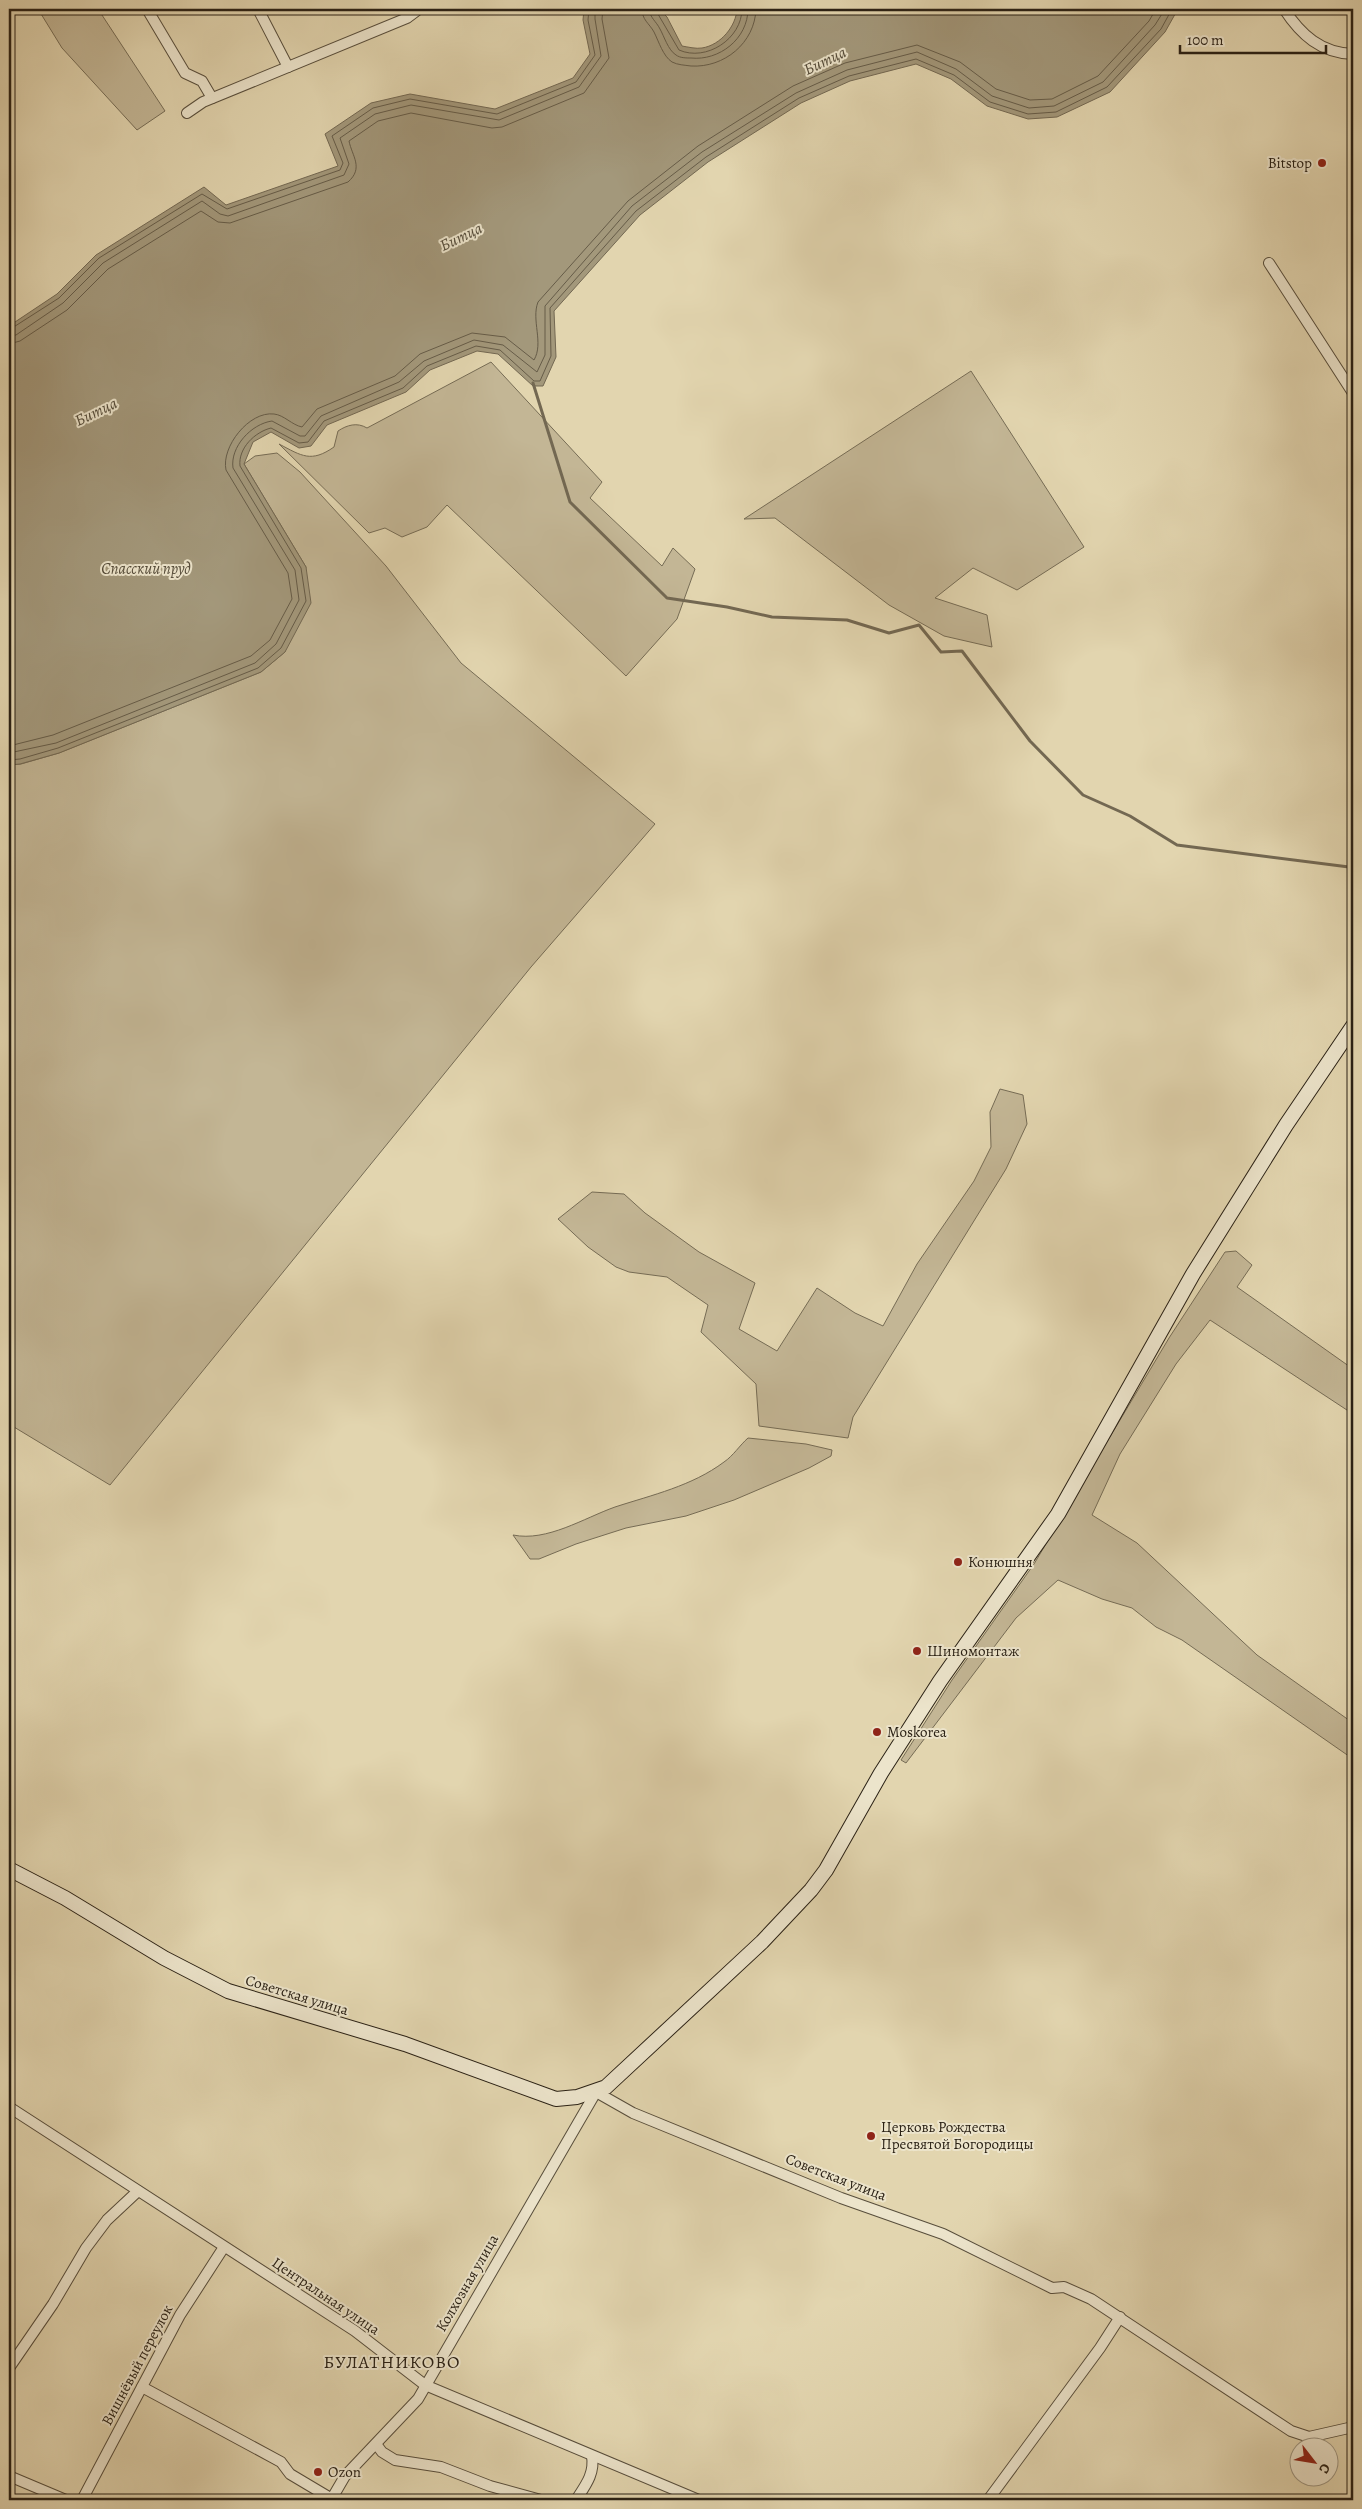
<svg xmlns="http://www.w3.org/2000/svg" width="1362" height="2509" font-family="Alegreya,serif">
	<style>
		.green { fill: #c3b695; stroke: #766c55 }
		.water { fill: #a3987b; stroke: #736852 }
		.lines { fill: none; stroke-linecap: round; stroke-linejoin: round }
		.shore { stroke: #665c48; stroke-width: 1 }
		.stream { stroke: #736852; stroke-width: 3 }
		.street-casing { stroke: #584e3c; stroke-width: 12 }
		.secondary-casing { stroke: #2a2115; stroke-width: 16 }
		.street { stroke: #ece4cb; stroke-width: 10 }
		.secondary { stroke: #ece4cb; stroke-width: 14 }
		.poi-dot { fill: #8f2418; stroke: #ece4cb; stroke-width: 2 }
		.labels { text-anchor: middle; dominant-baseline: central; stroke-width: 4; stroke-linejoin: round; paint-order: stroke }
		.poi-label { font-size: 15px; fill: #2a2115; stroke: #ece4cb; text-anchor: start }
		.street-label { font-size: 15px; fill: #2a2115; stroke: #ece4cb }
		.water-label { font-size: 16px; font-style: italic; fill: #544b39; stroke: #ece4cb }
		.quarter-label { font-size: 18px; letter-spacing: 1px; fill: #2a2115; stroke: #ece4cb }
	</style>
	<rect width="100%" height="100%" fill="#e2d5af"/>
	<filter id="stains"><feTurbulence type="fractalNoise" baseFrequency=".004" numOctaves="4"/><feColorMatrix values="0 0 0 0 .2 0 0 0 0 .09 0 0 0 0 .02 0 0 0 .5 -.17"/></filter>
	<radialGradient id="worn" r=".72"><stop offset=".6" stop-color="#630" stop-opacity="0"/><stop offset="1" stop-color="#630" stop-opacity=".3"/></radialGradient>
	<g class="green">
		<polygon points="38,9 98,9 165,111 137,130 62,48"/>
		<path d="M 491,362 L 602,482 L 590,498 L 662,566 L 673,548 L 695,569 L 677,619 L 626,676 L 447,505 L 427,527 L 402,537 L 385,528 L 369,533 L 279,444 C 302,456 311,463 334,447 L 338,431 C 347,425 357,422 367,428 Z"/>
		<polygon points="971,371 1084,547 1017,590 973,568 935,598 987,615 992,647 944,636 889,605 775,518 744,519"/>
		<polygon points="277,453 300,472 386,566 461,663 655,824 531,967 110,1485 9,1424 9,765 21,764 59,753 261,672 285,652 306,567 244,464 255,456"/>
		<polygon points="1000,1089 1023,1095 1027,1124 1006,1169 853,1417 848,1438 759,1426 756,1384 701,1332 708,1305 667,1277 629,1272 616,1267 588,1247 558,1219 592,1192 624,1194 645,1213 699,1252 755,1283 739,1329 777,1351 817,1288 855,1313 883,1326 917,1264 974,1181 991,1147 990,1112"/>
		<polygon points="1236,1251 1252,1265 1237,1287 1353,1369 1353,1414 1210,1320 1176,1364 1120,1454 1092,1515 1137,1543 1257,1655 1353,1723 1353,1759 1182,1640 1156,1627 1132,1608 1102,1599 1058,1580 1016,1618 906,1763 901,1760 952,1680 1034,1564 1169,1338 1225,1252"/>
		<path d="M 748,1438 L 806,1444 L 832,1450 L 831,1456 L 809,1468 L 734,1500 L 686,1516 L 626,1528 L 576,1544 L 539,1559 L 530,1559 L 513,1535 C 547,1542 584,1518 615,1507 C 652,1495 692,1486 724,1462 C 733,1456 740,1445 748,1438 Z"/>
	</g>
	<path class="water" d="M 584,9 L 659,9 L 667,17 L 682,46 C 688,47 696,49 702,48 C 721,45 736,26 737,9 L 1178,9 L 1165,32 L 1110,92 L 1057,117 L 1028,119 L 987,106 L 951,79 L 916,64 L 850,81 L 801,103 L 708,162 L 640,215 L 554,311 L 556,357 L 543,386 L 533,386 L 498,354 L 477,351 L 430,370 L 406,392 L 327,425 L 311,446 L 299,448 L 271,432 L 253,442 L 244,464 L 306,567 L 311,603 L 285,652 L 261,672 L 59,753 L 20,764 L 9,765 L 9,326 L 57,294 L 96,255 L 204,187 L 226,205 L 338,166 L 325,134 L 371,103 L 410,94 L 495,109 L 573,78 L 590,54 L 583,20 Z"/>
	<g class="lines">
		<g class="shore">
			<path d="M 642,9 C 642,20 649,23 654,32 C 659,42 663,56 672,62 C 678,65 684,65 691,66 C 724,68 755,43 756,9"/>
			<path d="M 649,9 C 650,18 656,21 660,29 C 664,36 668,50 676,55 C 680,58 686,58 691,58 C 719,61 748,39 748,9"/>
			<path d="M 655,9 L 679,50 C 706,62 742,39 742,9"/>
			<polyline points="9,330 59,298 99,258 202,194 227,209 340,170 343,163 332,136 373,108 410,99 497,114 576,82 595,55 588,20 589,9"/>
			<polyline points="9,336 16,335 63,303 103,263 202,201 220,214 228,216 344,175 349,164 340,138 375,114 411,105 499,120 579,87 601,56 595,19 595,9"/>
			<path d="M 9,344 L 20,341 L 67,310 L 108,269 L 201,211 L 218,222 L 230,223 L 348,182 C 364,168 352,156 349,141 L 378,121 L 411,113 L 492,128 L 502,127 L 584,93 L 609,58 L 602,19 L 603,9"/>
			<path d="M 9,746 L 53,735 L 251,656 L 270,640 L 292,599 L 288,573 L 226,470 C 221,447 249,411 274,414 C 284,415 292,425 302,427 L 317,409 L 395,376 L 420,354 L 472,333 L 505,337 L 534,360 C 544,343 531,320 538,302 L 628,201 L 698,146 L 793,86 L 845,63 L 917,45 L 960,62 L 996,89 L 1030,100 L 1052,99 L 1098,76 L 1149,21 L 1156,9"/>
			<path d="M 9,753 L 56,743 L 255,663 L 276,644 L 299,600 L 295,570 L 233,468 C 230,447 251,424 272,421 L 300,436 L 305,436 L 321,416 L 399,382 L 424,361 L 474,340 L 503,345 L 537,372 L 545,355 L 545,306 L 632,206 L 702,152 L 796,93 L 847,70 L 917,52 L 956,69 L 992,96 L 1029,108 L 1054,106 L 1103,82 L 1155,25 L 1165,9"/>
			<path d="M 9,760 L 20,759 L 58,748 L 258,668 L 281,648 L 306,601 L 301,568 L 240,466 C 238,448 255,432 271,428 L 299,443 L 308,442 L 324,421 L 403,388 L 427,366 L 476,346 L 500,350 L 534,381 L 540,381 L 551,356 L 550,308 L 636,211 L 706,157 L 799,98 L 849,76 L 916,59 L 954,75 L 990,102 L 1028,114 L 1056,112 L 1107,87 L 1161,29 L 1172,9"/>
		</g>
		<polyline class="stream" points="533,383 570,502 667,598 727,607 772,617 847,620 889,633 919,625 941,652 962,651 1030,741 1083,795 1130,816 1177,845 1349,867"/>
		<defs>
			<g id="street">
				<polyline points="147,9 185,73 202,81 212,98"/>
				<polyline points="258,9 288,67"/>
				<path d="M 1284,9 C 1301,35 1321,53 1353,54"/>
				<polyline points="187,113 203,102 407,18 419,9"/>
				<polyline points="1269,263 1353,393"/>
				<polyline points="9,2107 355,2331 425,2385 699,2500"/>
				<polyline points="9,2368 53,2304 86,2248 107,2220 138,2191"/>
				<polyline points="142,2387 281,2462 290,2474 332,2499"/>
				<polyline points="376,2444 382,2452 395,2460 441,2467 490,2486 541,2500"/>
				<polyline points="9,2476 66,2500"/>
				<polyline points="82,2500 180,2315 224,2247"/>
				<polyline points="331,2500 345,2476 418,2399 596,2092 633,2113 841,2198 943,2234 1052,2288 1064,2287 1091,2299 1291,2431 1309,2437 1353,2427"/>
				<path d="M 576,2500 C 585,2486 595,2474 592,2456"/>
				<polyline points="988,2500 1100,2348 1120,2317"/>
			</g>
			<polyline id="secondary" points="9,1869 65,1898 164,1958 228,1991 405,2044 556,2099 577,2097 606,2087 762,1942 811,1890 826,1870 881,1773 940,1681 1058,1514 1193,1274 1286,1125 1353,1026"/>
		</defs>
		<use href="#street" class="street-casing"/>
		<use href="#secondary" class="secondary-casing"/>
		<use href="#street" class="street"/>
		<use href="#secondary" class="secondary"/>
	</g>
	<g class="poi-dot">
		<circle cx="1322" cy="163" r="5"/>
		<circle cx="958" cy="1562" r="5"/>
		<circle cx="917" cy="1651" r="5"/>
		<circle cx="877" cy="1732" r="5"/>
		<circle cx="871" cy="2136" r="5"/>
		<circle cx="318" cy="2472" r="5"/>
	</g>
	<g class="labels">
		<g class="poi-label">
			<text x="1312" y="163" text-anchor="end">Bitstop</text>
			<text x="968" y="1562">Конюшня</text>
			<text x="927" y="1651">Шиномонтаж</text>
			<text x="887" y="1732">Moskorea</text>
			<text x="881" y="2127">Церковь Рождества<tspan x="881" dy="17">Пресвятой Богородицы</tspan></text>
			<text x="328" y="2472">Ozon</text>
		</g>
		<g class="street-label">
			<text transform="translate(297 1995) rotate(17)">Советская улица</text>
			<text transform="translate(836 2177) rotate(21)">Советская улица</text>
			<text transform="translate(467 2283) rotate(-60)">Колхозная улица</text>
			<text transform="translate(326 2296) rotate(34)">Центральная улица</text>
			<text transform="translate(137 2365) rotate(-62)">Вишнёвый переулок</text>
		</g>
		<g class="water-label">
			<text transform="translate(825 61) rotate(-26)">Битца</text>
			<text transform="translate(461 237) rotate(-26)">Битца</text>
			<text transform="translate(96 412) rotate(-26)">Битца</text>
			<text x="146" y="569">Спасский пруд</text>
		</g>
		<g class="quarter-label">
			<text x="392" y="2362">БУЛАТНИКОВО</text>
		</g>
	</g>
	<rect width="1362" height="2509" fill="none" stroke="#e2d5af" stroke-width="30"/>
	<rect x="10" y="10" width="1342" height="2489" fill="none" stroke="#2a2115" stroke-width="2.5"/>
	<rect x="15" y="15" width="1332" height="2479" fill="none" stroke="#2a2115"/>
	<g transform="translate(1314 2462) rotate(121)"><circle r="24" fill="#ece4cb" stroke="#9e9682"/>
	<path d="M0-4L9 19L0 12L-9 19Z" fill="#8f2418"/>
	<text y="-8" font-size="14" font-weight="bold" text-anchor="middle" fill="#2a2115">С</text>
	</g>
	<path d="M1180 45v8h146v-8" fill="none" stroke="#2a2115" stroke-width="2.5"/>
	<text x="1187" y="45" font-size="15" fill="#2a2115" stroke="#ece4cb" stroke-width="4" paint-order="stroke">100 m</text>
	<rect width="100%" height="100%" filter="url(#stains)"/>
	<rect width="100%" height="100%" fill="url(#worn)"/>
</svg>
